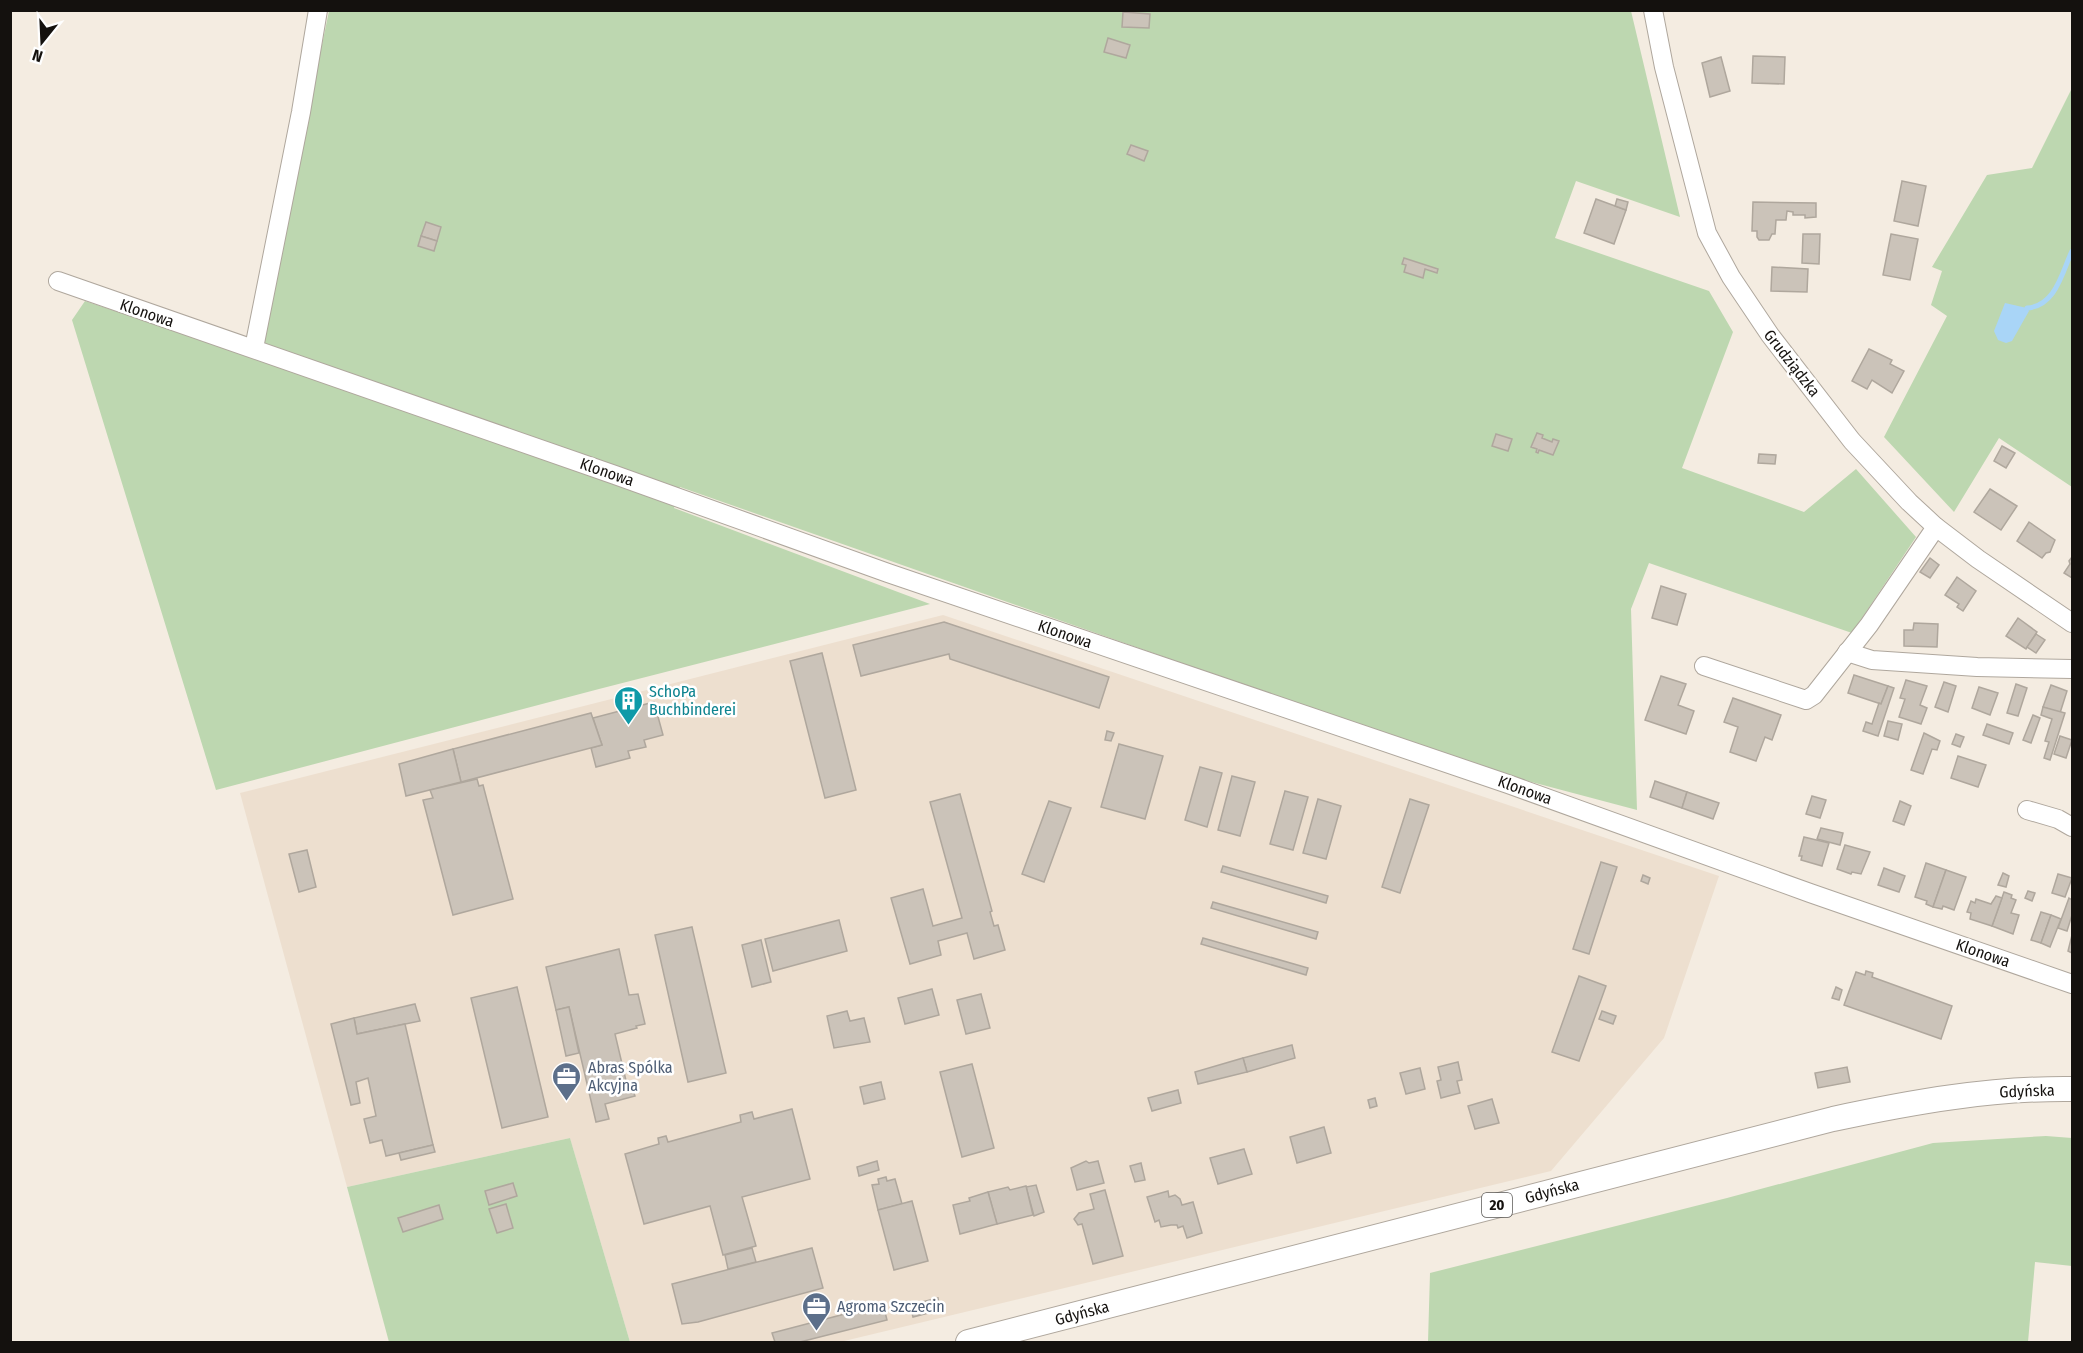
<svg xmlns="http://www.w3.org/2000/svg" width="2083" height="1353" font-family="'Fira Sans Condensed',sans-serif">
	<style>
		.built { fill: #eddfcf }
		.green { fill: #bdd7b0 }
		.water { fill: #a9d5f7 }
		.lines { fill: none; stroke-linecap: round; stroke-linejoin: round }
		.stream { stroke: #a9d5f7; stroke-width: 5 }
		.building { fill: #cbc3b9; stroke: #afa79d; stroke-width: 1.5 }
		.minor-casing { stroke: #afa79d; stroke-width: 20 }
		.major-casing { stroke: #afa79d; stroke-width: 26 }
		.minor { stroke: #fff; stroke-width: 18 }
		.major { stroke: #fff; stroke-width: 24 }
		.labels { text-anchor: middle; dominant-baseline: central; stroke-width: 5; stroke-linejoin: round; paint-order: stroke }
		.shield { fill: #fff; stroke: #5a5856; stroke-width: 1.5 }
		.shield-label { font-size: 15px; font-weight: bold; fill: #14110e }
		.street-label { font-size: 16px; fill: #14110e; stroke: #fff }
		.culture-label { font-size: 16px; fill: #0d838f; stroke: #fff; text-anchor: start }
		.service-label { font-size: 16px; fill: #4e5e75; stroke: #fff; text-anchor: start }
	</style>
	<rect width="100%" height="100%" fill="#f4ece1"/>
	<polygon class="built" points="943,615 1719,876 1664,1038 1551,1171 840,1342 630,1342 570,1138 347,1187 240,793"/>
	<g class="green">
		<polygon points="329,11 1631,11 1680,217 1576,181 1555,238 1709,291 1733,332 1682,468 1804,512 1856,469 1916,537 1852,633 1649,563 1631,609 1637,810 1486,770 680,487 674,508 930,604 599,689 216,790 72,320 85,301 257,358"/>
		<polygon points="2072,88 2072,487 1999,438 1954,512 1884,437 1947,316 1931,305 1942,271 1932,267 1987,175 2032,168"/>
		<polygon points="2046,1136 2072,1138 2072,1266 2035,1262 2028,1342 1428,1342 1430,1273 1727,1198 1933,1143"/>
		<polygon points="570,1138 630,1342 389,1342 347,1187"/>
	</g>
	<polygon class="water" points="2005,303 2027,308 2029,311 2012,341 2006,343 1998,340 1994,331"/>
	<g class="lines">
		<path class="stream" d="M 2027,308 C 2056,306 2062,272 2072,251"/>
	</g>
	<g class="building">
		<polygon points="1123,12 1150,14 1149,28 1122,27"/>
		<polygon points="1108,38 1130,45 1126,58 1104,52"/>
		<polygon points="1753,56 1785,57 1784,84 1752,83"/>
		<polygon points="1721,57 1730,91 1710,97 1702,63"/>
		<polygon points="1131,145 1148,151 1144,161 1127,154"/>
		<polygon points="1902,181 1926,186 1918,226 1894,221"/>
		<polygon points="1596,199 1626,210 1614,244 1584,233"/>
		<polygon points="1617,199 1628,202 1626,210 1615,206"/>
		<polygon points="1753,202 1816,203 1816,217 1805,218 1805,215 1793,215 1793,212 1787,211 1786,220 1776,220 1775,234 1772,234 1769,240 1759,240 1757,237 1757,231 1752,231"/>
		<polygon points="426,222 441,227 437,241 421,236"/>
		<polygon points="1803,234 1820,234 1819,264 1802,263"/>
		<polygon points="1891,234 1918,239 1910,280 1883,275"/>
		<polygon points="421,236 437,241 434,251 418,246"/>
		<polygon points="1404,258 1438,269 1437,273 1425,269 1423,278 1404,272 1406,265 1402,264"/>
		<polygon points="1772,267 1808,269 1807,292 1771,291"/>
		<polygon points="1869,349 1892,360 1890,364 1904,371 1892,393 1872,380 1867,389 1852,381"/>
		<polygon points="1537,433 1543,435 1542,438 1552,442 1553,439 1559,441 1553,455 1539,450 1538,453 1536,452 1537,449 1531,447"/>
		<polygon points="1496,434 1512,439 1508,451 1492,446"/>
		<polygon points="2002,446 2015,453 2006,468 1994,461"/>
		<polygon points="1759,454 1776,455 1775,464 1758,463"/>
		<polygon points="1990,489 2017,506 2001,530 1974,512"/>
		<polygon points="2029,522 2055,540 2050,552 2046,553 2042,558 2017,541"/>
		<polygon points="2072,557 2072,578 2064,573 2070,564 2069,561"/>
		<polygon points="1930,558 1939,565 1930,578 1920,572"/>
		<polygon points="1957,577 1976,591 1963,611 1957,607 1959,604 1945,595"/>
		<polygon points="1661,586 1686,594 1677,625 1652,618"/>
		<polygon points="2018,618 2037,632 2026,649 2006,636"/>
		<polygon points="944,622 1109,677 1099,708 950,659 949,654 861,676 853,645"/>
		<polygon points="1914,623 1938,624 1937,647 1904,646 1904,630 1913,630"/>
		<polygon points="2036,634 2045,640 2036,653 2027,647"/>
		<polygon points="822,653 856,790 825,798 790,661"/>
		<polygon points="1854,675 1888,686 1881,704 1848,693"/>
		<polygon points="1661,676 1686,684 1678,705 1694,711 1686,734 1645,720"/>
		<polygon points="1906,680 1927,686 1920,705 1927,708 1921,724 1899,717 1905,699 1900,698"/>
		<polygon points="1944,682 1956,686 1948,712 1935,707"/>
		<polygon points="2016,684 2027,688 2018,716 2007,713"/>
		<polygon points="2051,685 2067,691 2060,713 2043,707"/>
		<polygon points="1888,686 1894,688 1878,736 1863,731 1866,722 1872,724 1879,703 1881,704"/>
		<polygon points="1979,687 1998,693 1990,715 1972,708"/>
		<polygon points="1733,698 1781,715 1772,740 1765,737 1756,761 1730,752 1738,727 1724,722"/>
		<polygon points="654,702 663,735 644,740 646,747 628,751 630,758 596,767 591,748 602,745 593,718"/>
		<polygon points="2043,707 2065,713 2050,760 2044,758 2049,742 2045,741 2052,719 2041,715"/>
		<polygon points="591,713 602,745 461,782 453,749"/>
		<polygon points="2033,715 2040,718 2031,743 2023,740"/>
		<polygon points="1888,721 1902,724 1898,740 1884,736"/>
		<polygon points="1987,724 2013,733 2009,744 1983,735"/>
		<polygon points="1107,731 1114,733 1111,741 1105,740"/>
		<polygon points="1924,733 1940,741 1937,750 1932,749 1923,774 1911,770"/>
		<polygon points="1956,734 1964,737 1960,747 1952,744"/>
		<polygon points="2060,736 2072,740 2066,758 2054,754"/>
		<polygon points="1119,744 1163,756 1145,819 1101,807"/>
		<polygon points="453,749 461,782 406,796 399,764"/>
		<polygon points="1958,756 1986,765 1978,787 1951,778"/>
		<polygon points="1200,767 1222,773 1207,827 1185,820"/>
		<polygon points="1232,776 1255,782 1240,836 1218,830"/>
		<polygon points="477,779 479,786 483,785 513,899 453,915 423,800 433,798 430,790"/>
		<polygon points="1655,781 1687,792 1682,808 1650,797"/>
		<polygon points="1285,791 1308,797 1293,850 1270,844"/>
		<polygon points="1687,792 1719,803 1713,819 1682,808"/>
		<polygon points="960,794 992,911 990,912 994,926 998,925 1005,950 974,959 967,933 938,941 941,955 910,964 891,898 923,889 933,926 962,918 930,802"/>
		<polygon points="1812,796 1826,800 1820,818 1806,814"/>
		<polygon points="1318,799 1341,806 1326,859 1303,853"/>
		<polygon points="1410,799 1429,805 1400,893 1382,887"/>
		<polygon points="1049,801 1071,808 1044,882 1022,874"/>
		<polygon points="1900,801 1911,806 1904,825 1893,821"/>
		<polygon points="1821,828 1843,833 1840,845 1817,839"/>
		<polygon points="1804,837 1829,843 1822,866 1801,860 1802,856 1799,856"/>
		<polygon points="1845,845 1870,852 1861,874 1852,872 1851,874 1837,869"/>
		<polygon points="307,850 316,887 299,892 289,854"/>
		<polygon points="1601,862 1617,867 1589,954 1573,949"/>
		<polygon points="1926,863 1946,870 1933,907 1926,904 1927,901 1915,897"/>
		<polygon points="1223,866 1328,896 1326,903 1221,872"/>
		<polygon points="1884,868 1905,876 1899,892 1878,885"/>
		<polygon points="1946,870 1966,877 1954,910 1943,906 1942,909 1933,907"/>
		<polygon points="2003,873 2009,876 2006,887 1998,885"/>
		<polygon points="2058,874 2072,878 2065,897 2052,893"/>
		<polygon points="1643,875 1650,878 1648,884 1641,881"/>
		<polygon points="2028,891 2035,893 2032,901 2025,898"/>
		<polygon points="2004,892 2012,895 2011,898 2016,900 2011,913 2019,915 2013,934 1992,926"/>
		<polygon points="1996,896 2002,898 1992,926 1970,919 1971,913 1967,912 1971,901 1975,903 1976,899 1991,904"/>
		<polygon points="2069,898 2072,900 2072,915 2067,931 2058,928"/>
		<polygon points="1213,902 1318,932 1316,939 1211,908"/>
		<polygon points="2041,912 2051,915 2041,943 2031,940"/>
		<polygon points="2051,915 2061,919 2050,947 2041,943"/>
		<polygon points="839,920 847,951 773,971 765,939"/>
		<polygon points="692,927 726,1073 688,1082 655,935"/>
		<polygon points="2072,935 2072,953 2068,951"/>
		<polygon points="1203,938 1308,968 1306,975 1201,944"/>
		<polygon points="761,940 771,982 752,987 742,945"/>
		<polygon points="619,949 629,995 638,994 645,1024 636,1026 637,1028 615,1034 628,1089 632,1088 635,1096 605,1104 609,1119 596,1122 569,1007 556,1010 546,967"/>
		<polygon points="1866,971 1873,973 1872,977 1952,1006 1941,1039 1844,1005 1856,972 1865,975"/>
		<polygon points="1579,976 1606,986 1579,1061 1552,1052"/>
		<polygon points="517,987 548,1117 502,1128 471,998"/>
		<polygon points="1836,987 1842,990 1839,1000 1832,998"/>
		<polygon points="932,989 939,1015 905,1024 898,998"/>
		<polygon points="981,994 990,1028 966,1034 957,1000"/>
		<polygon points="415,1004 420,1021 357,1034 354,1018"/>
		<polygon points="569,1007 579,1053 566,1056 556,1010"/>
		<polygon points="847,1011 850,1021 864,1018 870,1042 834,1048 827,1016"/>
		<polygon points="1602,1011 1616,1016 1613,1024 1599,1019"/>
		<polygon points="354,1018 357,1034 405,1024 433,1145 386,1156 382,1140 370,1143 364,1119 376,1116 368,1078 356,1082 360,1103 351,1105 331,1024"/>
		<polygon points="1292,1045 1295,1058 1247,1072 1243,1058"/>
		<polygon points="1243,1058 1247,1072 1198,1084 1195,1072"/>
		<polygon points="1458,1062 1462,1080 1457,1081 1460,1093 1441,1098 1437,1081 1441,1080 1438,1067"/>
		<polygon points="972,1064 994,1148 962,1157 940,1072"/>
		<polygon points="1847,1067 1850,1082 1818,1088 1815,1073"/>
		<polygon points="1420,1068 1425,1089 1406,1094 1400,1073"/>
		<polygon points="881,1082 885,1099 864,1104 860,1087"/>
		<polygon points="1178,1090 1181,1103 1152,1111 1148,1098"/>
		<polygon points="1375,1098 1377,1106 1370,1108 1368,1100"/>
		<polygon points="1492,1099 1499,1123 1475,1129 1468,1106"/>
		<polygon points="792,1109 810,1179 742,1197 756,1246 723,1255 710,1206 644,1224 625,1154 659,1144 658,1138 666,1136 668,1142 741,1122 740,1115 752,1112 754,1119"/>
		<polygon points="1324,1127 1331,1153 1297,1163 1290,1137"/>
		<polygon points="433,1145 435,1152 401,1160 399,1153"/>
		<polygon points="1244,1149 1252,1174 1218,1184 1210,1158"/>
		<polygon points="877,1161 879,1170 859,1176 857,1167"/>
		<polygon points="1086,1161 1089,1163 1098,1161 1104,1183 1077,1190 1071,1168"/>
		<polygon points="1141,1163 1145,1180 1135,1182 1130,1166"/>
		<polygon points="886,1177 887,1181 895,1179 902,1204 878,1210 872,1185 879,1184 878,1179"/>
		<polygon points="513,1183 517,1196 489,1205 485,1191"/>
		<polygon points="1036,1185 1044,1212 1034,1216 1026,1187"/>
		<polygon points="1026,1186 1033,1215 997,1224 988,1192 1008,1187 1010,1190"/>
		<polygon points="1105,1190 1123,1256 1093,1264 1082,1224 1078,1225 1074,1219 1079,1213 1094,1209 1090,1194"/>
		<polygon points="1168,1191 1169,1197 1175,1195 1180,1199 1182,1205 1193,1202 1202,1233 1187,1238 1183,1226 1178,1228 1177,1225 1171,1225 1161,1227 1159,1220 1155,1222 1147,1197"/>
		<polygon points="988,1192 997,1224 960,1234 953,1205 970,1201 969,1198"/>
		<polygon points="912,1201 928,1261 894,1270 878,1210"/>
		<polygon points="506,1204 513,1228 497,1233 489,1209"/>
		<polygon points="439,1205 443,1219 403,1232 398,1218"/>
		<polygon points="752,1248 756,1262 728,1269 725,1255"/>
		<polygon points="812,1248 823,1288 698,1322 682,1324 672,1284"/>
		<polygon points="938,1298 940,1310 913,1317 910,1305"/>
		<polygon points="883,1304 887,1320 800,1342 775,1342 772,1333"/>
	</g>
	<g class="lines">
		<defs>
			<g id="minor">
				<polyline points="1653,10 1664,67 1707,233 1731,277 1770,335 1852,441 1909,502 1936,527 1978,559 2072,623"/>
				<polyline points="58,281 615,475 888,573 1508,784 1810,893 2072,984"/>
				<polyline points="254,348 301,112 318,10"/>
				<polyline points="1847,652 1872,660 1977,667 2072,669"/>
				<polyline points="1704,666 1806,700 1814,695 1869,625 1936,527"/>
				<polyline points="2027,810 2058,819 2072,827"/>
			</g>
			<path id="major" d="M 968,1342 L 1833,1119 C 1912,1102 1991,1088 2072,1089"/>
		</defs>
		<use href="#minor" class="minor-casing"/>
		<use href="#major" class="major-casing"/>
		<use href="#minor" class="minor"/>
		<use href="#major" class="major"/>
	</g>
	<defs>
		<symbol id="building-pin" viewBox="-11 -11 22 30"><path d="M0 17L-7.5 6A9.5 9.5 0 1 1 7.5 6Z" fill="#0f9aa8" stroke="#fff"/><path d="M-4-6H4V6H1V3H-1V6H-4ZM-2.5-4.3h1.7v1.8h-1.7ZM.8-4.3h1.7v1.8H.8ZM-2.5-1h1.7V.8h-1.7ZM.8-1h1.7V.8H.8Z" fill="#fff"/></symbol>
		<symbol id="office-pin" viewBox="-11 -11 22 30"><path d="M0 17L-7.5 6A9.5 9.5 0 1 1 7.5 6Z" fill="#5c6f8a" stroke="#fff"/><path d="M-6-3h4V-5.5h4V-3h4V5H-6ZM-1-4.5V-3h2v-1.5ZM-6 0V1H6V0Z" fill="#fff"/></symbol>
	</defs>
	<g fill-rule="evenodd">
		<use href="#building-pin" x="612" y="684" width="33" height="45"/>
		<use href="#office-pin" x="550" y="1060" width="33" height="45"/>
		<use href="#office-pin" x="800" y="1290" width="33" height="45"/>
	</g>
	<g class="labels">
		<rect class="shield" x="1482" y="1193" width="30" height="24" rx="4.5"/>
		<g class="shield-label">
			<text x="1497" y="1205">20</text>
		</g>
		<g class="street-label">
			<text transform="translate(147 313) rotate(19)">Klonowa</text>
			<text transform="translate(1792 363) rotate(52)">Grudziądzka</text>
			<text transform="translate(607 472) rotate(19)">Klonowa</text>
			<text transform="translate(1065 634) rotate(19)">Klonowa</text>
			<text transform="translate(1525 790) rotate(20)">Klonowa</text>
			<text transform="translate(1983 953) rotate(19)">Klonowa</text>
			<text transform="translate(2027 1091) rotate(-2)">Gdyńska</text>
			<text transform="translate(1552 1191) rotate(-15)">Gdyńska</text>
			<text transform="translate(1082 1313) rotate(-15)">Gdyńska</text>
		</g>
		<g class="culture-label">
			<text x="649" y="691">SchoPa<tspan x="649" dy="18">Buchbinderei</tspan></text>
		</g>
		<g class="service-label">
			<text x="588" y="1067">Abras Spólka<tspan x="588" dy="18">Akcyjna</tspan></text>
			<text x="837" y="1306">Agroma Szczecin</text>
		</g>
	</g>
	<rect width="2083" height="1353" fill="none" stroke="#14110e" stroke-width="24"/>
	<g transform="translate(42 42) rotate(198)" stroke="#ffffff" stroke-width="4.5" paint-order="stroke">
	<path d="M0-4.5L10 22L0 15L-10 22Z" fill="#14110e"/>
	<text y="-9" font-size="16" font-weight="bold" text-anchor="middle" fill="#14110e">N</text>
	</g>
</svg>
